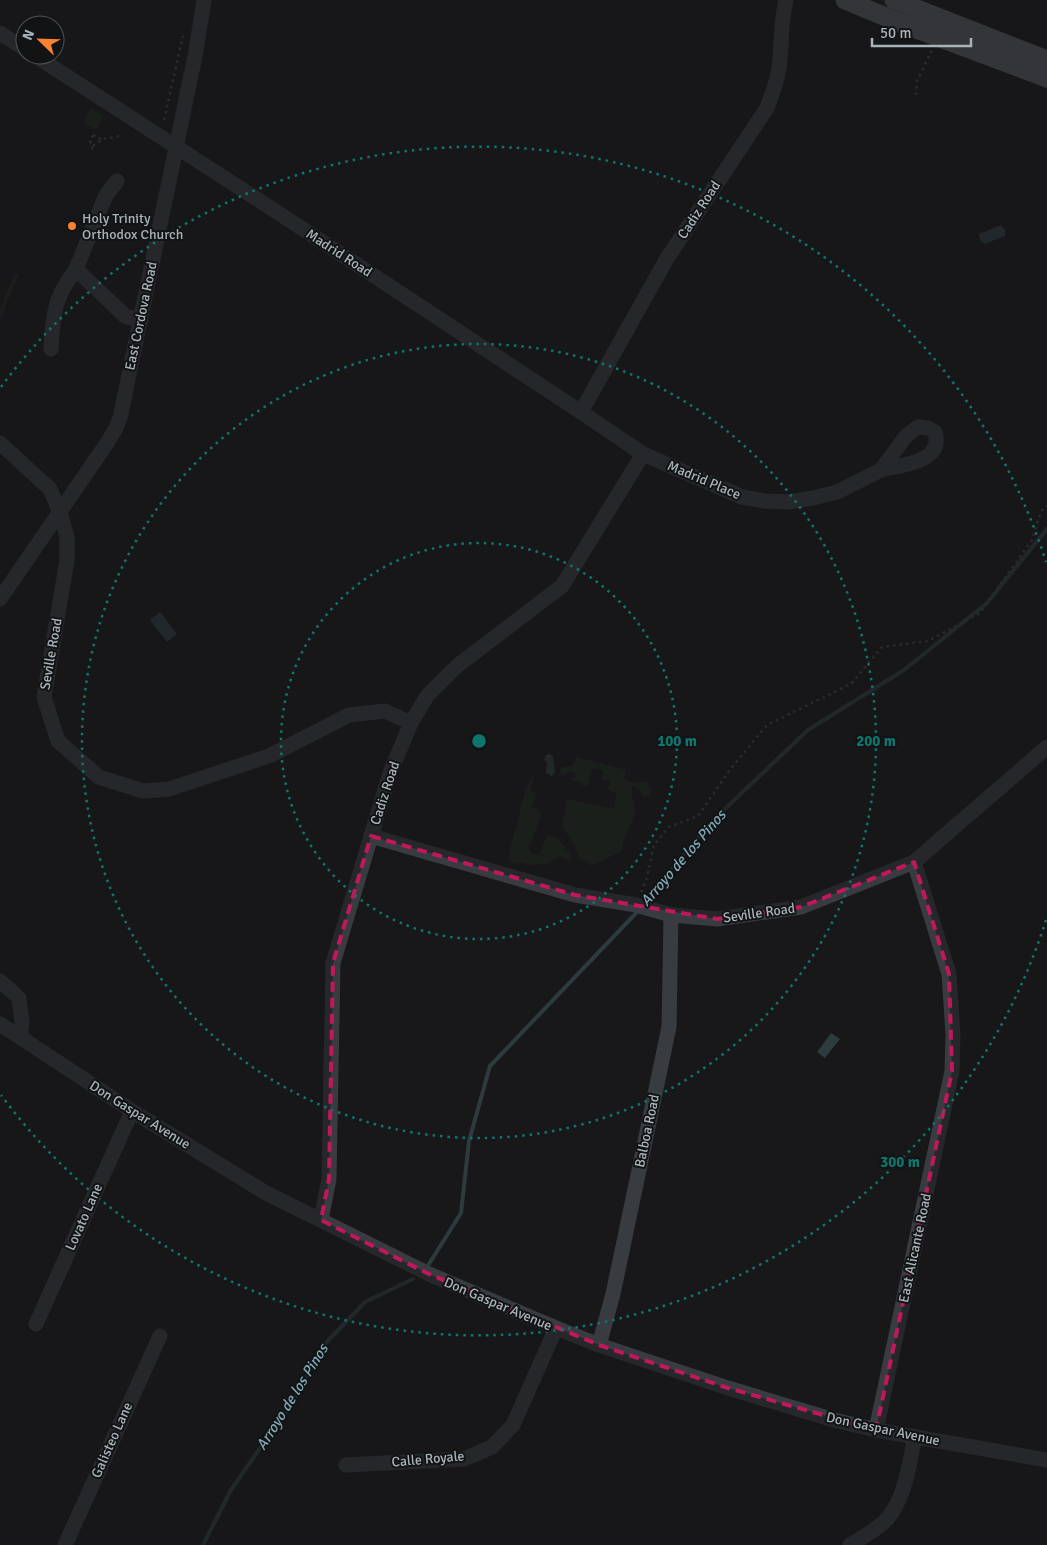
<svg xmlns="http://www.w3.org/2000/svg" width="1047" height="1545" font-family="Signika,sans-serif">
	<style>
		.green { fill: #20281f }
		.water { fill: #2d3b3e }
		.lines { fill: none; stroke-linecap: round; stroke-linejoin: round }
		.stream { stroke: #2d3b3e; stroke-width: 4 }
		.path { stroke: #3e4246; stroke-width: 2.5; stroke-dasharray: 2.5 4; stroke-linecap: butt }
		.minor { stroke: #383b3f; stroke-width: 15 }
		.major { stroke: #54595e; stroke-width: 19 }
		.marked { fill: none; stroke: #c2185b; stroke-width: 4; stroke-dasharray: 10 6; stroke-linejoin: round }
		.ring { fill: none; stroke: #0f766e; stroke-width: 2.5; stroke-dasharray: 2.5 5 }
		.poi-dot { fill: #f78232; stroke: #121315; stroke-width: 2 }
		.labels { text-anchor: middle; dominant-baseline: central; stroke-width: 4; stroke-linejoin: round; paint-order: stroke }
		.street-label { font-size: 14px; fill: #a9b3ba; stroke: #121315 }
		.poi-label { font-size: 14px; fill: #a9b3ba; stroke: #121315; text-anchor: start }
		.water-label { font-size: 15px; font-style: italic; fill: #80aab5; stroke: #121315 }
		.centre { fill: #0f766e; stroke: #121315; stroke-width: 2.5 }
		.ring-label { font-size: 15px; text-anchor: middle; font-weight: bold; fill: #0f766e; stroke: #121315; stroke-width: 4; stroke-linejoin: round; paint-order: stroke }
	</style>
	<rect width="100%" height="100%" fill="#18181a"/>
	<g class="green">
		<polygon points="90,108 103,115 97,129 84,124"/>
		<polygon points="15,273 18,275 0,320 0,309"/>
		<path d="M 576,757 L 626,770 L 624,779 L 633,783 L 646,782 L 651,790 L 650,797 L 642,795 L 639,788 L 633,785 C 628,794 635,800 635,809 C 636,818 622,836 622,851 L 591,866 L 587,861 L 580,859 L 572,841 L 562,826 L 567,799 L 614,809 L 617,793 L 608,790 L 610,781 L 602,779 L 603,770 L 592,768 L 588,786 L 581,785 L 581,782 L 570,779 L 576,777 L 575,773 L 570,772 L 563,775 L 560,774 L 560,769 L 563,767 L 573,766 Z"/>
		<path d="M 534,774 L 530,791 L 537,793 L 531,808 L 537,809 L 541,815 L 529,848 L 531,853 L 539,855 L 547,836 C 561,837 562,846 571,854 L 571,861 L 560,856 L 546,864 L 528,865 L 524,862 L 514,864 L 508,858 L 526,788 Z"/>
	</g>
	<g class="water">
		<polygon points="1001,225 1005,230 1005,236 984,244 980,240 979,234"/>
		<polygon points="160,612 177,634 167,642 150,620"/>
		<polygon points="550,754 553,757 555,772 552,776 546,773 547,763 544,760 546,755"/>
		<polygon points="831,1033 840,1039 825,1058 817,1052"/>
	</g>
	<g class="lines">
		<g class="stream">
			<polyline points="644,904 710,823 808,730 904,670 987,603 1047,529"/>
			<polyline points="429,1264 461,1213 469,1141 490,1066 639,910"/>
			<polyline points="203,1545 231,1490 299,1392 321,1348 365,1302 413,1279"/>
		</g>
		<g class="path">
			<polyline points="916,95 917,81 932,50"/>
			<polyline points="164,120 183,36"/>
			<polyline points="93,135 103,140"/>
			<polyline points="93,146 103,139 120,136"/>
			<polyline points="92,149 93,146 90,141 94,134"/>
			<polyline points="641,892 647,877 654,845 669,827 698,816 729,771 767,725 851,684 882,647 928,641 980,613 1032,540 1041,511 1047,506"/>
		</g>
		<g class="minor">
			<polyline points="0,33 25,49"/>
			<path d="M 34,55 L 277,212 L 581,412 L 643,454 L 742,497 L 765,501 L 789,502 L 813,498 L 837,492 L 881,470 L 906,436 L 918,427 L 928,428 L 935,432 C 944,463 901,465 881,470"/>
			<polyline points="117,181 106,195 76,269 125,316 141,321"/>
			<path d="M 51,349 C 52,330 53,310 61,293 C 65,284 71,277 76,269"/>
			<path d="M 581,412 L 666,260 L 767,108 C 773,92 779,76 780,58 C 782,38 781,20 786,0"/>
			<polyline points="0,443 50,489 60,512 67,537 67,560 44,697 58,741 99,777 143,791 169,789 269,756 349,715 385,711 411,723"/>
			<polyline points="0,599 107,443 116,428 120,418 196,51 204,0"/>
			<polyline points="371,836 575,895 636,905 671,915 717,919 801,907 914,862 1047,747"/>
			<polyline points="0,981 19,998 22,1023 20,1037"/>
			<polyline points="0,1024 132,1111 266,1193 429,1274 556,1328 599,1345 728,1388 834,1420 876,1430 1047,1460"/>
			<polyline points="321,1220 329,1179 333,963 390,773 411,723 427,696 457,666 562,586 643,454"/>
			<polyline points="36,1324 132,1111"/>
			<polyline points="599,1345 613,1294 669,1027 671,915"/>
			<polyline points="876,1430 952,1071 953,1034 949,974 914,862"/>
			<polyline points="346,1465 464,1459 492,1447 513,1425 556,1328"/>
			<polyline points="65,1545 160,1336"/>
			<path d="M 850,1545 C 862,1538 878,1529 888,1518 C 906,1495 909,1464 915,1437"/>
		</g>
		<g class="major">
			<polyline points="845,0 898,22 1047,78"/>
			<polyline points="894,0 1047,60"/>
		</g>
	</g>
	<path d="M0 0H1047V1545H0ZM 371,836 L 575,895 L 717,919 L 801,907 L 914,862 L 949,974 L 952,1071 L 876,1430 L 728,1388 L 599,1345 L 429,1274 L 321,1220 L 329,1179 L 333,963 Z" fill="#18181a" fill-opacity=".55" fill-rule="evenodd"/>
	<path class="marked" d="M 371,836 L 575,895 L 717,919 L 801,907 L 914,862 L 949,974 L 952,1071 L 876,1430 L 728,1388 L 599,1345 L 429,1274 L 321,1220 L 329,1179 L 333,963 Z"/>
	<g class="ring">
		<circle cx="479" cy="741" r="198"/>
		<circle cx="479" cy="741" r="397"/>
		<path d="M1046 920A595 595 0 0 1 1 1095M1 387A595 595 0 0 1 1046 562"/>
	</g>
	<circle class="poi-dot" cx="72" cy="226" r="5"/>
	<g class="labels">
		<g class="street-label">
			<text transform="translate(699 210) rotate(-57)">Cadiz Road</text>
			<text transform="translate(339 253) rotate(33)">Madrid Road</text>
			<text transform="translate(141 316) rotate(-78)">East Cordova Road</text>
			<text transform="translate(704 480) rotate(23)">Madrid Place</text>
			<text transform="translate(51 654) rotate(-80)">Seville Road</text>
			<text transform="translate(385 793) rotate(-72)">Cadiz Road</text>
			<text transform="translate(759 913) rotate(-8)">Seville Road</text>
			<text transform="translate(140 1115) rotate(32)">Don Gaspar Avenue</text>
			<text transform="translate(647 1131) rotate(-78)">Balboa Road</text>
			<text transform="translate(84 1217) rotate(-66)">Lovato Lane</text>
			<text transform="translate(915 1248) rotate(-78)">East Alicante Road</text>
			<text transform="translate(498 1304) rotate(23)">Don Gaspar Avenue</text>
			<text transform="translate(883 1429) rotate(12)">Don Gaspar Avenue</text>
			<text transform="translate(112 1440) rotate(-66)">Galisteo Lane</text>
			<text transform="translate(428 1459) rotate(-5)">Calle Royale</text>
		</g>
		<g class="poi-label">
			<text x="82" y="218">Holy Trinity<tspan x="82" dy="16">Orthodox Church</tspan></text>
		</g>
		<g class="water-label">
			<text transform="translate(683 858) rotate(-49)">Arroyo de los Pinos</text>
			<text transform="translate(292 1397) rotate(-58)">Arroyo de los Pinos</text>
		</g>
	</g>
	<circle cx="479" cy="741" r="8" class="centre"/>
	<g class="ring-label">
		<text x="677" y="746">100 m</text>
		<text x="876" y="746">200 m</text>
		<text x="900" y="1167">300 m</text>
	</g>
	<g transform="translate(40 40) rotate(293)"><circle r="24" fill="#121315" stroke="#4e5357"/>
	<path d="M0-4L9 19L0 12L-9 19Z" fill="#f78232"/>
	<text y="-8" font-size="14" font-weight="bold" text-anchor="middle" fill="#a9b3ba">N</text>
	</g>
	<path d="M872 38v8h99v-8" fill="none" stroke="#a9b3ba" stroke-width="2.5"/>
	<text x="880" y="38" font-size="15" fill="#a9b3ba" stroke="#121315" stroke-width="4" paint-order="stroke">50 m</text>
</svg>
